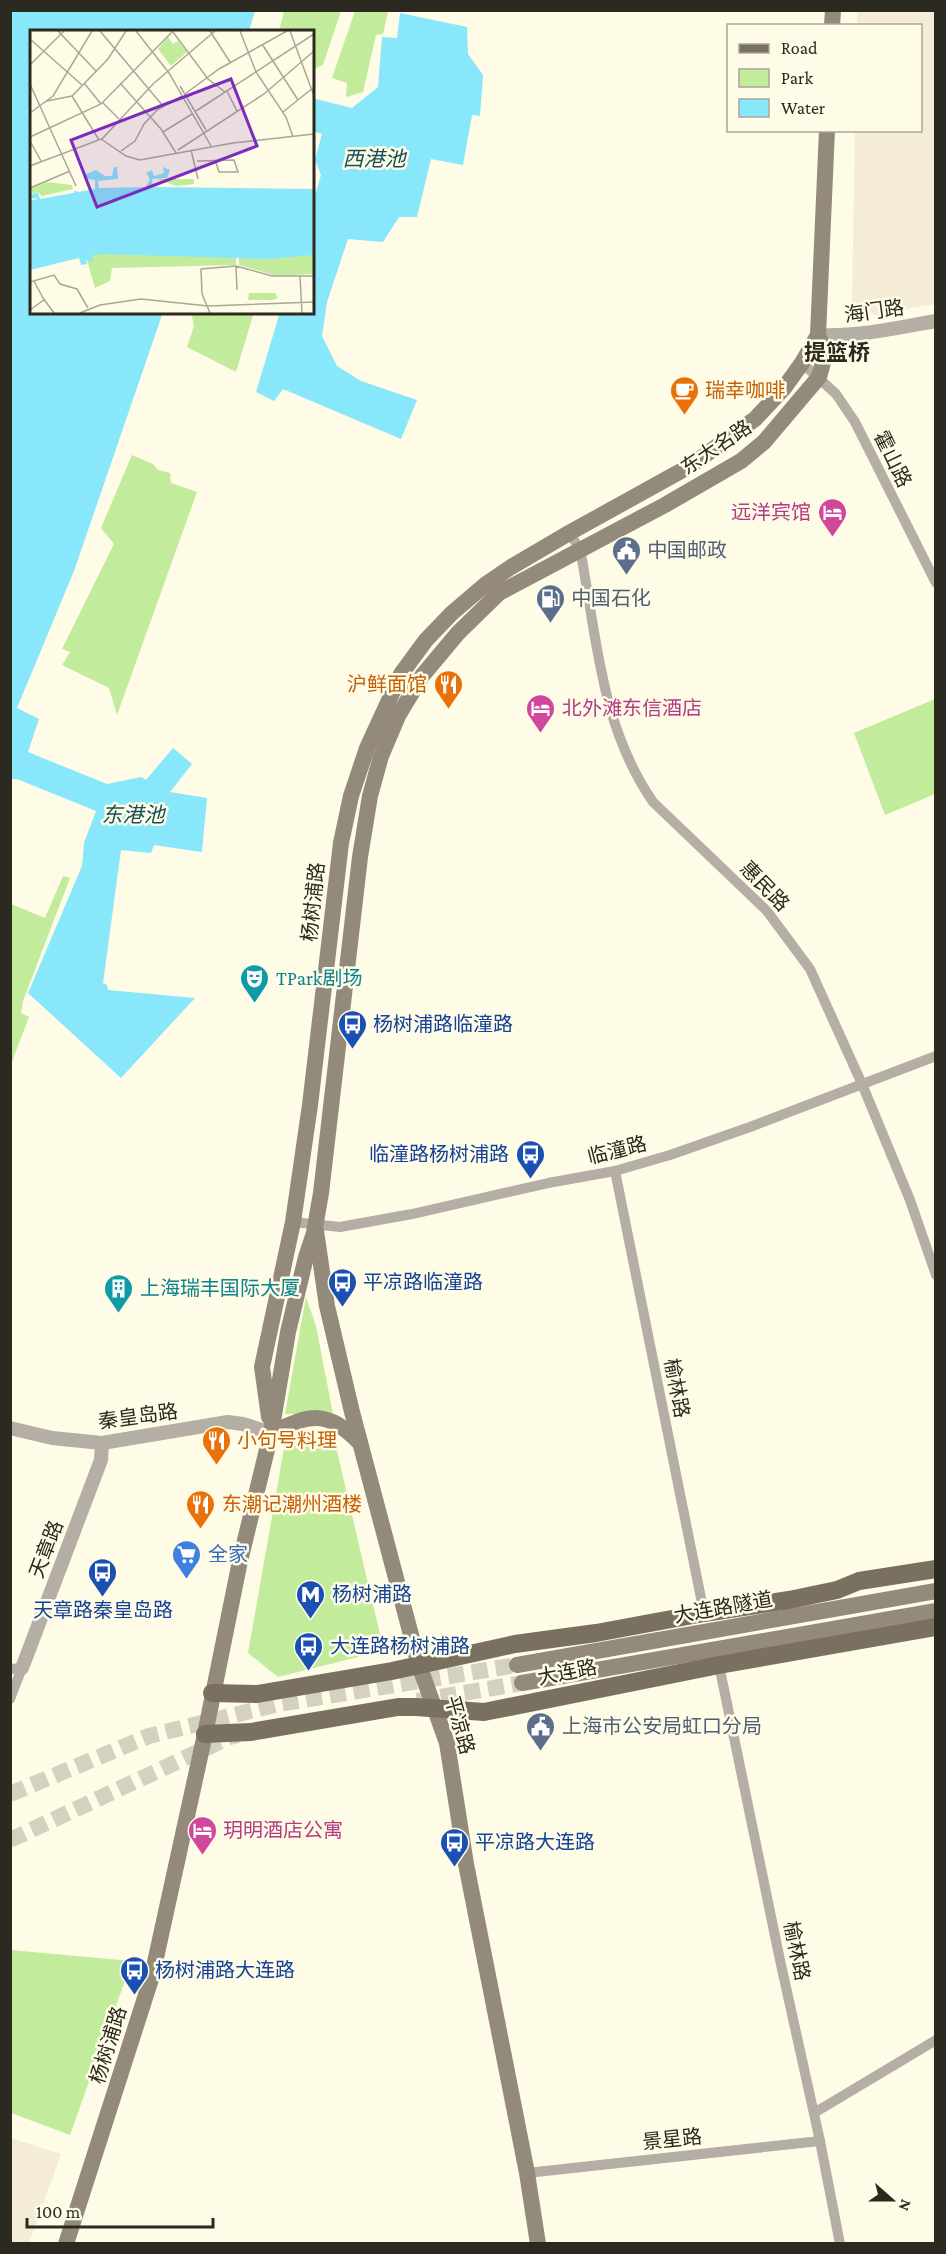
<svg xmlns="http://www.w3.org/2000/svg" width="946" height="2254" font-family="'Crimson Pro','Noto Sans SC',serif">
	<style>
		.commercial { fill: #f4ecd6 }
		.green { fill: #c2ec9c }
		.water { fill: #88e7fa }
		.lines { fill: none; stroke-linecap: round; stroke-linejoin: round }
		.secondary-tunnel { stroke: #d4d1be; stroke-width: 16; stroke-dasharray: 16 8; stroke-linecap: butt }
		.minor { stroke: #b4aea5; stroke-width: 10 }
		.tertiary { stroke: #b4aea5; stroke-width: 14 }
		.secondary { stroke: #938a7c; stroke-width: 16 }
		.primary { stroke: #7a705f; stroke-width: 18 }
		.labels { text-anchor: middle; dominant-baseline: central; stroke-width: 5; stroke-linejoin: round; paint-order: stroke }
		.street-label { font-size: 20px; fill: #2b2920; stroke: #fefbe6 }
		.food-label { font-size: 20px; fill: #c56008; stroke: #fefbe6; text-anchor: start }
		.hotel-label { font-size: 20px; fill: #b23c85; stroke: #fefbe6; text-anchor: start }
		.service-label { font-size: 20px; fill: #4e5e75; stroke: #fefbe6; text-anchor: start }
		.culture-label { font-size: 20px; fill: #0d838f; stroke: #fefbe6; text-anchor: start }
		.transit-label { font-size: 20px; fill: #164399; stroke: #fefbe6; text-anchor: start }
		.shop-label { font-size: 20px; fill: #366cbe; stroke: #fefbe6; text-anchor: start }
		.water-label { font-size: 21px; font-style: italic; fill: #174f59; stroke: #fefbe6 }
		.quarter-label { font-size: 22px; font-weight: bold; fill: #2b2920; stroke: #fefbe6 }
		.inset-river { fill: none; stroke: #88e7fa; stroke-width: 3 }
		.inset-road { fill: none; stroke: #aaa797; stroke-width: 1.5 }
		.view { fill: #7b2cbf; fill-opacity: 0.15; stroke: #7b2cbf; stroke-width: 3 }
		.inset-edge { fill: none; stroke: #2b2920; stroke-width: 3 }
	</style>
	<rect width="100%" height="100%" fill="#fefbe6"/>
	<g class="commercial">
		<polygon points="857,11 935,11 935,304 874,315 852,302 855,131 920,130 920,26 857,25"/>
		<polygon points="11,2138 61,2154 29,2243 11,2243"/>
	</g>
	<g class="green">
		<polygon points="284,11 341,11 323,65 312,70 312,32 279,31"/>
		<polygon points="355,11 388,11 383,34 376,35 363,92 346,97 347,83 332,78"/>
		<polygon points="191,312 254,312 236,372 187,347 194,326"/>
		<polygon points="132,455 153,464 158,470 170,473 171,483 197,492 117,715 109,688 62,665 70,652 62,649 114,544 101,528"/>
		<polygon points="935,699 935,794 885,815 854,733"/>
		<polygon points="63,876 70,878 23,1001 21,1013 29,1017 11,1064 11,904 45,918"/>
		<polygon points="306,1297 316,1326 333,1414 285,1414"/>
		<polygon points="316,1434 336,1447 382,1643 370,1654 278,1677 248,1653 285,1443"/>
		<polygon points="11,1950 132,1961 70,2135 11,2113"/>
	</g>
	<g class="water">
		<polygon points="10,11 255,11 249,31 32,32 32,312 163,312 74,571 17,708 39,719 28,752 107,784 141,777 146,780 173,748 192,764 170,792 207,798 202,852 154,845 151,853 121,850 103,983 107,985 108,990 195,998 121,1078 28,993 82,866 84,843 96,811 17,779 11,779"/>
		<polygon points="400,13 467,27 468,54 483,75 480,116 472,115 463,165 431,159 417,217 399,217 383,242 348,239 327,302 322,336 337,366 361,381 417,400 401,439 283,389 274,401 256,392 280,312 312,312 312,205 321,175 315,160 322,134 312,131 312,98 352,108 378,87 382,37 397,38"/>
	</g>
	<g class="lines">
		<g class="secondary-tunnel">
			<polyline points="417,1701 522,1683"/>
			<polyline points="10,1794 149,1736 279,1704 517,1665"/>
			<polyline points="10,1840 230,1737 238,1735"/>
		</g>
		<g class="minor">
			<polyline points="802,363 836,394 855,422 936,583"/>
			<path d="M 569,533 L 580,549 C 597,637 600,725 653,802 L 767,911 L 810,969 L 862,1084 L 910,1200 L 936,1275"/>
			<polyline points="615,1171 704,1613"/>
			<polyline points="293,1222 340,1227 412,1214 548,1183 615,1171 670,1155 750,1127 936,1056"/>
			<polyline points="719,1665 780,1960 820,2141 840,2244"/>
			<polyline points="10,1669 22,1668 10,1699"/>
			<polyline points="814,2113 936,2040"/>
			<polyline points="527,2173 820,2141"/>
		</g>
		<g class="tertiary">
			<path d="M 818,335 C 858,337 896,328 936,321"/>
			<polyline points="10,1428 52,1438 102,1443 228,1422 243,1424 271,1433"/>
			<polyline points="22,1668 101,1460 102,1443"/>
		</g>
		<g class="secondary">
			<polyline points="832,26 833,10"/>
			<polyline points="316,1231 327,1306 352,1412 419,1665 447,1743 466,1864 527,2173 538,2244"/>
			<polyline points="269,1417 262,1367 293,1222 310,1105 341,843 351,796 367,748 401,674 426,640 452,613 486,584 511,567 569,533 690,466 755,419 784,388 802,363 818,335 827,130"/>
			<path d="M 271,1433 C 311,1414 326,1409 360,1443"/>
			<polyline points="517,1665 936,1591"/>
			<polyline points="522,1683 936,1611"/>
			<polyline points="66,2244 152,1976 205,1734 240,1561 271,1433 288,1332 306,1257 314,1233 321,1193 360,857 370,796 381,756 398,716 422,676 458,633 499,593 665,505 741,461 764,442 819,377 824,359 824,350 818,335"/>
		</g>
		<g class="primary">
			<polyline points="212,1693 257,1694 392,1671 515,1644 596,1633 704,1613 789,1600 837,1590 859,1581 936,1569"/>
			<polyline points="205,1734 251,1732 398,1707 416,1707 484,1712 719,1665 936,1627"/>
		</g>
	</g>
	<defs>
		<symbol id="cafe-pin" viewBox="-11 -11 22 30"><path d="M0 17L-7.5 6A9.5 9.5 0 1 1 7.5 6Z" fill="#e8710a" stroke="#fefbe6"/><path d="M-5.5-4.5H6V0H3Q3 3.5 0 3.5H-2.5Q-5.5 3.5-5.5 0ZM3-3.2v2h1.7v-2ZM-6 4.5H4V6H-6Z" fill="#fff"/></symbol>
		<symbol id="hotel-pin" viewBox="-11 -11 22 30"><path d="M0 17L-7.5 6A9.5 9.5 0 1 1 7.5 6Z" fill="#d1479c" stroke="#fefbe6"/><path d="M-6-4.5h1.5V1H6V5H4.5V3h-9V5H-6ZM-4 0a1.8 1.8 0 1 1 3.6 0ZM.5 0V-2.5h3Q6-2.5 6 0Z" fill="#fff"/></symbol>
		<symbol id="civic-pin" viewBox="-11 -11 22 30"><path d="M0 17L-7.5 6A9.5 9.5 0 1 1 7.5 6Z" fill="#5c6f8a" stroke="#fefbe6"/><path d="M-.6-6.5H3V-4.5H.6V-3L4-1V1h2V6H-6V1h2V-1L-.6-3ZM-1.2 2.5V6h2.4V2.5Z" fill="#fff"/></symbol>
		<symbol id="fuel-pin" viewBox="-11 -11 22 30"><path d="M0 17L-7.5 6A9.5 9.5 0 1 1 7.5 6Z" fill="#5c6f8a" stroke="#fefbe6"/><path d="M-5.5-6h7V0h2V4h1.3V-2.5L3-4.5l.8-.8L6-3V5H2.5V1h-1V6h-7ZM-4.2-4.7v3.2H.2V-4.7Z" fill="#fff"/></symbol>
		<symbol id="restaurant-pin" viewBox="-11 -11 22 30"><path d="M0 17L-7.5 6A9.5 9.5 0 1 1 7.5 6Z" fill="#e8710a" stroke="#fefbe6"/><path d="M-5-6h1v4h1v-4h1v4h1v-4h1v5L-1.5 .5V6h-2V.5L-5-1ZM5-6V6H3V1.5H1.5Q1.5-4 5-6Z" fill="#fff"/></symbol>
		<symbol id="theatre-pin" viewBox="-11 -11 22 30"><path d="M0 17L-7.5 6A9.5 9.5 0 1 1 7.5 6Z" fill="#0f9aa8" stroke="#fefbe6"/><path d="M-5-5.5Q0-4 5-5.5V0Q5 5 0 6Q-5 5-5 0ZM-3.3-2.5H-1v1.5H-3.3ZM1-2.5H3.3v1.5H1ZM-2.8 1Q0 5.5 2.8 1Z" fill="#fff"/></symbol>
		<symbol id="bus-pin" viewBox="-11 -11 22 30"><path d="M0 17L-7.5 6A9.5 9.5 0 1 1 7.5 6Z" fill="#1a4fb4" stroke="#fefbe6"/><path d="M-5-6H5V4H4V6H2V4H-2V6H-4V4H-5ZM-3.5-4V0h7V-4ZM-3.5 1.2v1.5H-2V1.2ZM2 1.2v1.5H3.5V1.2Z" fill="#fff"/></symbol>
		<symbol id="building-pin" viewBox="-11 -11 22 30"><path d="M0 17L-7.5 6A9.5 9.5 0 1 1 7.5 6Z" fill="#0f9aa8" stroke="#fefbe6"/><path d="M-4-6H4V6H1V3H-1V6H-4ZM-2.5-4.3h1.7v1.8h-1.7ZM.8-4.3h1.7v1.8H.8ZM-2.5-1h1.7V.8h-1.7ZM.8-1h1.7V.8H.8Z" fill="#fff"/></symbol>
		<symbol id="supermarket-pin" viewBox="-11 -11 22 30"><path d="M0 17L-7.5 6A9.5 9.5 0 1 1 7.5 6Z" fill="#3f7fe0" stroke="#fefbe6"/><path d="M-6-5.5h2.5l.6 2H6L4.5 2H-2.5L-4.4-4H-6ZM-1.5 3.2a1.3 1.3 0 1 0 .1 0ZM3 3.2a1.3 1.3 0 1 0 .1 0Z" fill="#fff"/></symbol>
		<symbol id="metro-pin" viewBox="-11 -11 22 30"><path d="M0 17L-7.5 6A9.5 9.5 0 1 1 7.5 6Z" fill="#1a4fb4" stroke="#fefbe6"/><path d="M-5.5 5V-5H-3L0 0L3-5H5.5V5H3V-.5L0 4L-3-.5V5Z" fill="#fff"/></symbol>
	</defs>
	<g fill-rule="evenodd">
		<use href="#cafe-pin" x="668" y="374" width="33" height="45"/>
		<use href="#hotel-pin" x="816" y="496" width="33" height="45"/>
		<use href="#civic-pin" x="610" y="534" width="33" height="45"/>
		<use href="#fuel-pin" x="534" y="582" width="33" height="45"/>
		<use href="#restaurant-pin" x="432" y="668" width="33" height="45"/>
		<use href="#hotel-pin" x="524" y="692" width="33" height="45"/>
		<use href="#theatre-pin" x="238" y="962" width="33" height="45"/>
		<use href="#bus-pin" x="336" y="1008" width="33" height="45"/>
		<use href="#bus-pin" x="514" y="1138" width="33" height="45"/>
		<use href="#bus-pin" x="326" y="1266" width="33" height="45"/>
		<use href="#building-pin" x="102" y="1272" width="33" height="45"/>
		<use href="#restaurant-pin" x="200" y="1424" width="33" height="45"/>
		<use href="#restaurant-pin" x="184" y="1488" width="33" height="45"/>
		<use href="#supermarket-pin" x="170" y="1538" width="33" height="45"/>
		<use href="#bus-pin" x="86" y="1556" width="33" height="45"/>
		<use href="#metro-pin" x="294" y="1578" width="33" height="45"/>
		<use href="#bus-pin" x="292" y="1630" width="33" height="45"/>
		<use href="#civic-pin" x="524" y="1710" width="33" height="45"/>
		<use href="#hotel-pin" x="186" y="1814" width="33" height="45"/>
		<use href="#bus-pin" x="438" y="1826" width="33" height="45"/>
		<use href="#bus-pin" x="118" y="1954" width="33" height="45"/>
	</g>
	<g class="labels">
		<g class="street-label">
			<text transform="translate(874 311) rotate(-8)">海门路</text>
			<text transform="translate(716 447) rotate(-34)">东大名路</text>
			<text transform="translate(893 459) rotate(64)">霍山路</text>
			<text transform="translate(765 886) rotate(46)">惠民路</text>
			<text transform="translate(313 902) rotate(-84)">杨树浦路</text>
			<text transform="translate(617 1150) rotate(-14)">临潼路</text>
			<text transform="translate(677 1388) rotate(79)">榆林路</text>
			<text transform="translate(138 1416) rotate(-8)">秦皇岛路</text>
			<text transform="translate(46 1549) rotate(-69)">天章路</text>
			<text transform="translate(723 1607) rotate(-10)">大连路隧道</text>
			<text transform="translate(567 1672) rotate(-11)">大连路</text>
			<text transform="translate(460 1725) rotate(74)">平凉路</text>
			<text transform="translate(797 1951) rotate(78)">榆林路</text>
			<text transform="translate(108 2045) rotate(-73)">杨树浦路</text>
			<text transform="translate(672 2139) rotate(-6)">景星路</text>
		</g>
		<g class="food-label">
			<text x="705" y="390">瑞幸咖啡</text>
			<text x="427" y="684" text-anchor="end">沪鲜面馆</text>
			<text x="237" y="1440">小句号料理</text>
			<text x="222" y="1504">东潮记潮州酒楼</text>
		</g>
		<g class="hotel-label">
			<text x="811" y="512" text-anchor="end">远洋宾馆</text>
			<text x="562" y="708">北外滩东信酒店</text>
			<text x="223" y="1830">玥明酒店公寓</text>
		</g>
		<g class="service-label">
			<text x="647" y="550">中国邮政</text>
			<text x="571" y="598">中国石化</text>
			<text x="562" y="1726">上海市公安局虹口分局</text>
		</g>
		<g class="culture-label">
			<text x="276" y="978">TPark剧场</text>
			<text x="140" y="1288">上海瑞丰国际大厦</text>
		</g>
		<g class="transit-label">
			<text x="373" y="1024">杨树浦路临潼路</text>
			<text x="509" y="1154" text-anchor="end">临潼路杨树浦路</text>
			<text x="363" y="1282">平凉路临潼路</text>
			<text x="332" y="1594">杨树浦路</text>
			<text x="103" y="1610" text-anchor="middle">天章路秦皇岛路</text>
			<text x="330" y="1646">大连路杨树浦路</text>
			<text x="475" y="1842">平凉路大连路</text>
			<text x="155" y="1970">杨树浦路大连路</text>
		</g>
		<g class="shop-label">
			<text x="208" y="1554">全家</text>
		</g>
		<g class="water-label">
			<text x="374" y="159">西港池</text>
			<text x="133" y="815">东港池</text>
		</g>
		<g class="quarter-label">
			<text x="837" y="352">提篮桥</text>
		</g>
	</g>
	<g transform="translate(30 30)">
		<rect width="284" height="284" fill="#fefbe6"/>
		<path d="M 138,7 L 143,14 L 148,11 L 157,22 L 141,36 L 128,19 ZM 127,149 L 164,149 L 164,154 L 146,156 ZM 16,152 L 42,155 L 43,159 L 12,166 L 8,162 L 0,164 L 0,159 ZM 95,223 L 206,227 L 206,235 L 82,238 L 80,251 L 65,258 L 57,230 L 61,224 ZM 283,225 L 283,244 L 247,246 L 209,235 L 209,226 ZM 245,263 L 248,268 L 243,270 L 218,270 L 219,263 Z" fill="#c2ec9c"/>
		<path d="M 133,137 L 140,140 L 137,148 L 122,149 L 123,157 L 283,159 L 283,225 L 237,229 L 75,224 L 62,225 L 63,232 L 56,230 L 57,234 L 51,235 L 49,228 L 0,240 L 0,171 L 8,169 L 0,168 L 0,165 L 8,162 L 10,169 L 65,159 L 65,150 L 57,149 L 56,144 L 66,140 L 75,146 L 82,146 L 84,137 L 87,137 L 88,149 L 68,151 L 69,158 L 116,157 L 120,149 L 116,143 L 122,140 L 124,146 L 134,143 Z" fill="#88e7fa"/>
		<path class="inset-river" d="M 167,158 L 207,226M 0,196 L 79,178 L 284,184M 0,202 L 31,192 L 80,184 L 284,194M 20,235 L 7,190 L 45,170 L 46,161"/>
		<path class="inset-road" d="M 28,1 L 66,41M 70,1 L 133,76M 106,1 L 139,43 L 181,116M 180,1 L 200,32M 210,1 L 226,42 L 256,87 L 263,107M 260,1 L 284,66M 143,2 L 178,49 L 195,62M 0,9 L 52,55M 232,14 L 268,70M 0,35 L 34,1M 54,53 L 71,74M 90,53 L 131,99 L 146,123M 0,54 L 46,156M 150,56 L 176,100M 197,61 L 207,81M 155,64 L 189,39 L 257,1M 42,66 L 69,110M 17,71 L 42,66 L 78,29 L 96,1M 73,73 L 89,89M 166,81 L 284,4M 253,82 L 284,57M 0,83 L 23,66 L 62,1M 133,102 L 162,84M 0,107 L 71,74 L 143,1M 72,109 L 123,54 L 185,1M 0,111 L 11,131M 148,120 L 234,64 L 284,21M 161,120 L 168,149M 91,121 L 105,111 L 114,94 L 127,80 L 152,66M 167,131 L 168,131 L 204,130 L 208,142 L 189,142 L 185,130M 0,136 L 71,109 L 96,126 L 110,130 L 203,113 L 284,104M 0,158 L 40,141M 206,236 L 207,260M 270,246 L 272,283M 4,251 L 13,268M 0,252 L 24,245 L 30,254 L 47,259 L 58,278M 13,268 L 24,283M 0,280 L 15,269M 50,283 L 70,275 L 111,269 L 178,276 L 284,272M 180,283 L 172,264 L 171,239 L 206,236 L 242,246 L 284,246"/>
		<path class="view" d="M 201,49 L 227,116 L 67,177 L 41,110 Z"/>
		<rect width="284" height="284" class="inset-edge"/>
	</g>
	<rect width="946" height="2254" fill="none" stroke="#2b2920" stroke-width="24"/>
	<rect x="727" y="24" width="195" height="108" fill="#fefbe6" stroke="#aaa797" stroke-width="1.5"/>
	<rect x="739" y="44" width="30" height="9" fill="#7a705f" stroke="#aaa797" stroke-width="1.5"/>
	<text x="781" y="54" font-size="18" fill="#2b2920">Road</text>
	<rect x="739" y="69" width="30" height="18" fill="#c2ec9c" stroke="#aaa797" stroke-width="1.5"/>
	<text x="781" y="84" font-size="18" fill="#2b2920">Park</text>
	<rect x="739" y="99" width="30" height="18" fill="#88e7fa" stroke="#aaa797" stroke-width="1.5"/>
	<text x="781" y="114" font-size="18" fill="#2b2920">Water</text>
	<g transform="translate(892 2200) rotate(111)" stroke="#fefbe6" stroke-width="4.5" paint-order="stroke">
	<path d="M0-4.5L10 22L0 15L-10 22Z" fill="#2b2920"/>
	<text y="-9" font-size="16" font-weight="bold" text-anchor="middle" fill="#2b2920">N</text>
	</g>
	<path d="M27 2218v9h186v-9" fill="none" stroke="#2b2920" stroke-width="3"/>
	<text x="36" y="2218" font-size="18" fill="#2b2920" stroke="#fefbe6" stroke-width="4.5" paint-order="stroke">100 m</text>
</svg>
